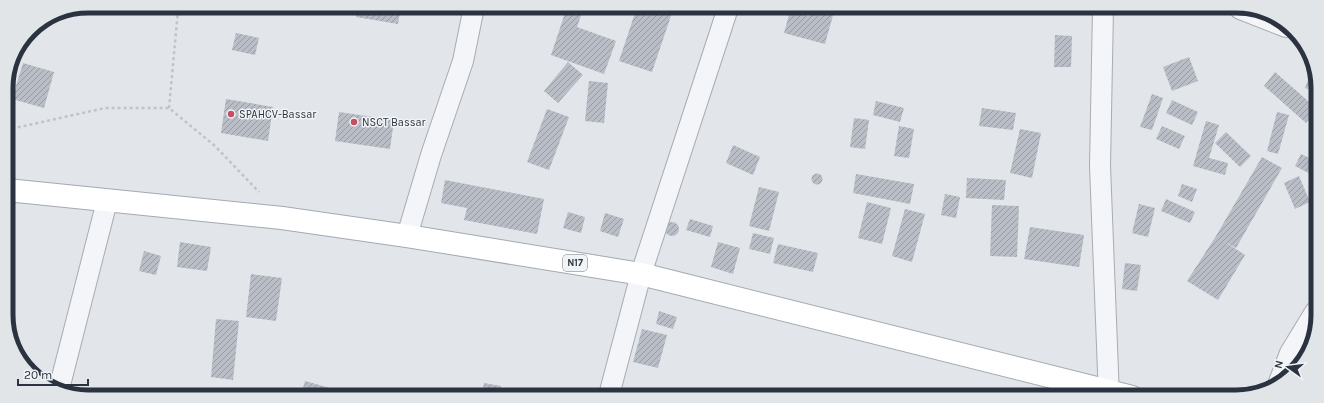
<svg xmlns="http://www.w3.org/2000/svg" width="1324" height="403" font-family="Karla,sans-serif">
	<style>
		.building { fill: url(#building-hatch) }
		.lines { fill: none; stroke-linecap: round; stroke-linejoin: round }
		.street-casing { stroke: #a7acb3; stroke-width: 22 }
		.primary-casing { stroke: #a2aab4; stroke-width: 24 }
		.path { stroke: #c0c3c8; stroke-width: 2.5; stroke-dasharray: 3 3; stroke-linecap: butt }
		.street { stroke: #f4f5f8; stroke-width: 20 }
		.primary { stroke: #fff; stroke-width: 22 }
		.poi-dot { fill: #c64e64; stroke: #f1f4f7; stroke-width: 1.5 }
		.labels { text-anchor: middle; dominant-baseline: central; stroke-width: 3; stroke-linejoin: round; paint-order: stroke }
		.shield { fill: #f1f4f7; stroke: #666d77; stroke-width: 1 }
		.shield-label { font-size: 10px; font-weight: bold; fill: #2b3340 }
		.poi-label { font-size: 11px; fill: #2b3340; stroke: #f1f4f7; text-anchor: start }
		.rim { fill: none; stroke: #2b3340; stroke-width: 5 }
	</style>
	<defs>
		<pattern id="building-hatch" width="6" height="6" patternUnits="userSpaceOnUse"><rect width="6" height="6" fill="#b9bec6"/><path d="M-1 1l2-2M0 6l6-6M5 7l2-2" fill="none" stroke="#979ba2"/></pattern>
	</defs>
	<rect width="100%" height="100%" fill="#e2e5e9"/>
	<g class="building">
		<polygon points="357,7 401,7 398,24 356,17"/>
		<polygon points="567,7 584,7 577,27 616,41 604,74 551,55"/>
		<polygon points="637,7 674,7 652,72 619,61"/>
		<polygon points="811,8 835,8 825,44 784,33 790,11 809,16"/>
		<polygon points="236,33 259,38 255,55 232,50"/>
		<polygon points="1055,35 1072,36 1071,67 1054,67"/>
		<polygon points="1189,57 1198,81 1172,91 1163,67"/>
		<polygon points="568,62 583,75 558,103 544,91"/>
		<polygon points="23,63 54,72 44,108 12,99"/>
		<polygon points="1313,66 1316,73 1316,92 1305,88"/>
		<polygon points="1275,72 1316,108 1316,110 1306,123 1264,86"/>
		<polygon points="589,81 608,83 604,123 585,121"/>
		<polygon points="1152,94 1163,98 1152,130 1140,127"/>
		<polygon points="226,99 273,107 268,141 221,133"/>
		<polygon points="1172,100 1198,112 1192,125 1166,113"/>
		<polygon points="876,101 904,108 900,122 873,115"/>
		<polygon points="982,108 1016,113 1013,130 979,126"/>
		<polygon points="547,109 569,117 549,170 527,162"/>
		<polygon points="339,112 394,120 390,149 335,141"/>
		<polygon points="1277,112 1289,115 1278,154 1267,151"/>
		<polygon points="854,118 869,120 865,149 850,147"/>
		<polygon points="1206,121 1219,125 1209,158 1228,163 1225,175 1193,166"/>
		<polygon points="899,126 914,129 909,158 894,156"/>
		<polygon points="1162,126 1185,136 1179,149 1156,139"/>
		<polygon points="1020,129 1041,133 1032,178 1010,173"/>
		<polygon points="1226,132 1251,156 1240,167 1215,143"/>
		<polygon points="733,145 760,157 753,175 726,163"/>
		<polygon points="1301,154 1316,161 1316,177 1295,166"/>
		<polygon points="1262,157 1282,168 1236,248 1225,242 1245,255 1218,300 1187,281 1216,236"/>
		<circle cx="817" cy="179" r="5.5"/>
		<polygon points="856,174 914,184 910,204 853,193"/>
		<polygon points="1299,176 1310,202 1295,209 1284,183"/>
		<polygon points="967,178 1006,180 1004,200 966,198"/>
		<polygon points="445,180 544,199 537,234 464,220 467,208 441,203"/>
		<polygon points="1182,184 1197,189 1192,202 1178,196"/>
		<polygon points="759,187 779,192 769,231 749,226"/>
		<polygon points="945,194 960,197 956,218 941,215"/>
		<polygon points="1166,199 1195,212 1190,223 1161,211"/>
		<polygon points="867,202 891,208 882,244 858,238"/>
		<polygon points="1139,204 1155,208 1148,237 1132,233"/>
		<polygon points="992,205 1019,206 1017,257 990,256"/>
		<polygon points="905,209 925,214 912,262 892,256"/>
		<polygon points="568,212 585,217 581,233 563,228"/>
		<polygon points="605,213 624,219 618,237 600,231"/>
		<polygon points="690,219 713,226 710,237 686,230"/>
		<circle cx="672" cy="229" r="7"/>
		<polygon points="1030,227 1084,235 1079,267 1024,259"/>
		<polygon points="753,233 774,238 770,254 749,249"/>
		<polygon points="180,242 211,247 207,271 177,267"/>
		<polygon points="718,242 740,248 733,274 711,267"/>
		<polygon points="778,244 818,253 813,272 773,263"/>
		<polygon points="144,251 161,256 156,275 139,271"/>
		<polygon points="1125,263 1141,265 1137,291 1122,289"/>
		<polygon points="251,274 282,278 276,321 246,317"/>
		<polygon points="659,311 677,317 673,329 656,324"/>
		<polygon points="216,319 239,321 233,380 211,377"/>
		<polygon points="642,329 667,335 658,368 633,362"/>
		<polygon points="305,381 330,388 328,395 301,395"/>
		<polygon points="484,383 501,386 500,395 482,395"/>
	</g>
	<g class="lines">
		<defs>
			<g id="street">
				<polyline points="1103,8 1100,166 1109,397"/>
				<polyline points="1240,9 1286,27"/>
				<polyline points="407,236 431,155 463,61 474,7"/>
				<polyline points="1279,382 1290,353 1315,312"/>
				<polyline points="59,389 107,201"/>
				<polyline points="609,395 641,274 728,8"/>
			</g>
			<polyline id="primary" points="7,190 282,218 407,236 641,274 1132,397"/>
		</defs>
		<use href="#street" class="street-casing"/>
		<use href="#primary" class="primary-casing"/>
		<g class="path">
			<polyline points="169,108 178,10 175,6"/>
			<polyline points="6,130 105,108 169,108 215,146 259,192"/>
		</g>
		<use href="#street" class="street"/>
		<use href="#primary" class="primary"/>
	</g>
	<g class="poi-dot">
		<circle cx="231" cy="114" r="4"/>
		<circle cx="354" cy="122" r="4"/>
	</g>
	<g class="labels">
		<rect class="shield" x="563" y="255" width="24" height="16" rx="3"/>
		<g class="shield-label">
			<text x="575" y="263">N17</text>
		</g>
		<g class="poi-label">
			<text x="239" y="114">SPAHCV-Bassar</text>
			<text x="362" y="122">NSCT Bassar</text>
		</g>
	</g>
	<path d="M0 0H1324V403H0ZM88 13H1236A75 75 0 0 1 1311 88V315A75 75 0 0 1 1236 390H88A75 75 0 0 1 13 315V88A75 75 0 0 1 88 13Z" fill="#e1e5e8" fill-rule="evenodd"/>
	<path class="rim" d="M88 13H1236A75 75 0 0 1 1311 88V315A75 75 0 0 1 1236 390H88A75 75 0 0 1 13 315V88A75 75 0 0 1 88 13Z"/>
	<g transform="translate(1288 367) rotate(284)" stroke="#f1f4f7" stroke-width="3" paint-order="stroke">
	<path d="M0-3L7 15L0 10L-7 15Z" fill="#2b3340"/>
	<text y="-6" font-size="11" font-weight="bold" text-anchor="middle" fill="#2b3340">N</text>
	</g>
	<path d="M18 379v6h70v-6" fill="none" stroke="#2b3340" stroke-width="2"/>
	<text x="24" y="379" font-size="12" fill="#2b3340" stroke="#f1f4f7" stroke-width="3" paint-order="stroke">20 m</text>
</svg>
